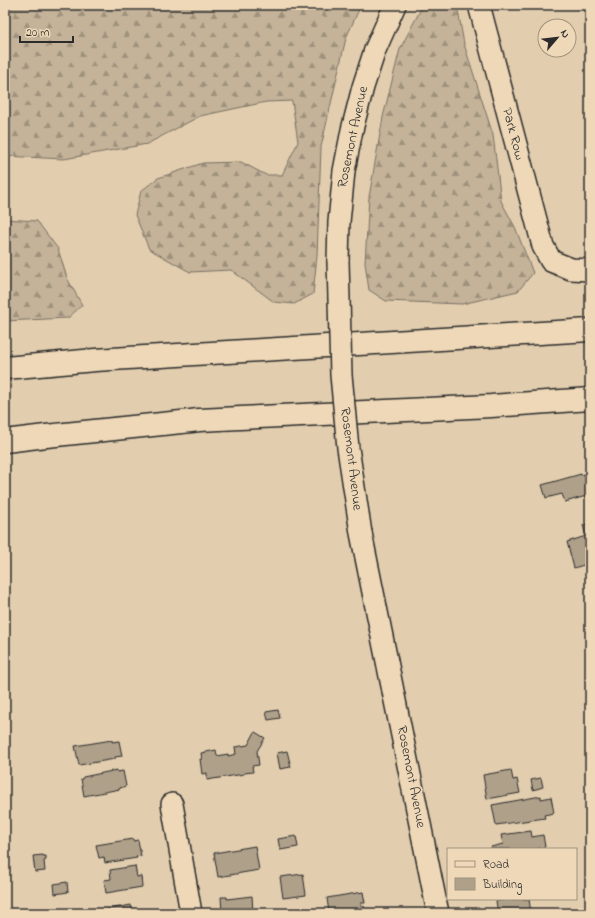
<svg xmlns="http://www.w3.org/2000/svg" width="595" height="918" font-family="'Indie Flower',sans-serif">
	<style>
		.forest { fill: url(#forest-firs); stroke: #786f62 }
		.building { fill: #afa08a; stroke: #2b2b2b }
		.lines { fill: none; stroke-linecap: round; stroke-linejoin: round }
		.minor-casing { stroke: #2b2b2b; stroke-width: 24 }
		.motorway-casing { stroke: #2b2b2b; stroke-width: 25 }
		.minor { stroke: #eed8b7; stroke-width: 21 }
		.motorway { stroke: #eed8b7; stroke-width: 22 }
		.minor-bridge-casing { stroke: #2b2b2b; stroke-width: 24; stroke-linecap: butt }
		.minor-bridge { stroke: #eed8b7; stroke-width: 21 }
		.labels { text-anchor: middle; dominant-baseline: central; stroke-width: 4; stroke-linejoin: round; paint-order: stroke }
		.street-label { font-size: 14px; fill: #2b2b2b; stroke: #eed8b7 }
	</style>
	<defs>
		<pattern id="forest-firs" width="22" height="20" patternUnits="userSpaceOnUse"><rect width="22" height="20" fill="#c4b399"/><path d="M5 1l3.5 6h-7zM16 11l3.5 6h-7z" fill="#9f927d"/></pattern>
	</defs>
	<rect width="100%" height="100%" fill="#e2ceaf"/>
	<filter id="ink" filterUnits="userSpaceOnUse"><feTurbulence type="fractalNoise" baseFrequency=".025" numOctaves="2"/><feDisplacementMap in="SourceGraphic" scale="8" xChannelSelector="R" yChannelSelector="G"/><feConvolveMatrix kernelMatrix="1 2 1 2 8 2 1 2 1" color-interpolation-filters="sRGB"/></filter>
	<g filter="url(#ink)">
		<g class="forest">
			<polygon points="5,5 361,5 346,38 321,147 317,256 313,294 294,304 274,302 231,270 190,272 149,249 135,215 141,191 158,178 203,163 241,162 266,175 282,175 298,142 292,101 266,102 200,116 147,144 64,159 5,156"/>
			<polygon points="423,5 457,5 464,44 493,135 501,201 515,227 533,273 518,291 462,304 386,301 369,290 365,263 369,197 383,117 400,49"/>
			<polygon points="5,219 37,221 58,249 67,278 82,305 68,318 5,321"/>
		</g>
		<g class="building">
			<polygon points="581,474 581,475 586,474 590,488 590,495 565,502 562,494 546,498 542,485"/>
			<polygon points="590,523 590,563 574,568 567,542 586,536 583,525"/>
			<polygon points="278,710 280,718 268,720 266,712"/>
			<polygon points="255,732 265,738 257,751 259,765 252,766 253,772 244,773 244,774 207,780 207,773 202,774 200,759 202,759 201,753 216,750 217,756 228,754 228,756 236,754 235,747 248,745"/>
			<polygon points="112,740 112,742 119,741 122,756 115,757 115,759 79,765 75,746"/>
			<polygon points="287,751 291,767 280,769 277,753"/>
			<polygon points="117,770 117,772 123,771 126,786 120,788 120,789 84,796 81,779 83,778 83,777"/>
			<polygon points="511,770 513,780 517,779 520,793 487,799 483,775"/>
			<polygon points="541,778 543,787 533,790 531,780"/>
			<polygon points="541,796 541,799 551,797 554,813 544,815 545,818 496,825 492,805"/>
			<polygon points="531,831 532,837 543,835 545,847 539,848 539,849 491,849 491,847 503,844 501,835"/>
			<polygon points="296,836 298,847 280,850 278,839"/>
			<polygon points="133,839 133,841 138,840 141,856 136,857 137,858 105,863 104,857 99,858 96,845"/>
			<polygon points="255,846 259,870 218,877 214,853"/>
			<polygon points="43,855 43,856 46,856 46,860 44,861 45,871 35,872 33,856"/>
			<polygon points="135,866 137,877 141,876 142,887 106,893 104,880 111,879 110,870"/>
			<polygon points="303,874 306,895 283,898 280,877"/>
			<polygon points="67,882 68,892 55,894 54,884"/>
			<polygon points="363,892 365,903 361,903 361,906 364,906 365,913 329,913 327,898"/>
			<polygon points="252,896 253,913 222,913 221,897 227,897 227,899"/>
			<polygon points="509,899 529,899 531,913 498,913 496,901"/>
			<polygon points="131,905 133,913 87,913"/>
		</g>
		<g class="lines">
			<defs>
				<g id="minor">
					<polyline points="479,5 543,246 551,261 571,269 590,270"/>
					<polyline points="338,261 339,222 344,171 352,130 363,87 375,50 395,5"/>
					<polyline points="361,533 438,913"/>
					<polyline points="172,804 191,913"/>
				</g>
				<g id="motorway">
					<polyline points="5,368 95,360 590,330"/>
					<polyline points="5,441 46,436 191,421 199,420 491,406 590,399"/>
				</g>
			</defs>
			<use href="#minor" class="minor-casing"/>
			<use href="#motorway" class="motorway-casing"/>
			<use href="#minor" class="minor"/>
			<use href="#motorway" class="motorway"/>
			<defs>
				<polyline id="minor-bridge" points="338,261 341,375 348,448 361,533"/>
			</defs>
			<use href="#minor-bridge" class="minor-bridge-casing"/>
			<use href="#minor-bridge" class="minor-bridge"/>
		</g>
	</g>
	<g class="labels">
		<g class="street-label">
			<text transform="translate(513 134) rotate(75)">Park Row</text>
			<text transform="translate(353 137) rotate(-78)">Rosemont Avenue</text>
			<text transform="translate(351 459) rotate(83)">Rosemont Avenue</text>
			<text transform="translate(411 777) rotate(79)">Rosemont Avenue</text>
		</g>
	</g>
	<rect width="595" height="918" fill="none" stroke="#eed8b7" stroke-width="20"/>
	<rect x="10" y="10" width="575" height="898" fill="none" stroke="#2b2b2b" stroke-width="1.5" filter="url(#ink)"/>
	<rect x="447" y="848" width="130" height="52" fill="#eed8b7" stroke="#a0937f"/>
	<rect x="455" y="861" width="20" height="6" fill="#eed8b7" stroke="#a0937f"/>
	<text x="483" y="868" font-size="12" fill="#2b2b2b">Road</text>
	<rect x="455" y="878" width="20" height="12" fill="#afa08a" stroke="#a0937f"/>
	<text x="483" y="888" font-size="12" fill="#2b2b2b">Building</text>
	<g transform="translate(557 38) rotate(62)"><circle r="19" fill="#eed8b7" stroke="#a0937f"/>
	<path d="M0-3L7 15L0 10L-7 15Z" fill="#2b2b2b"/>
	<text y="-6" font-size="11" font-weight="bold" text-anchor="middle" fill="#2b2b2b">N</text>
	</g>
	<path d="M20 36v6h53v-6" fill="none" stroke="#2b2b2b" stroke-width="2"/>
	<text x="26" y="36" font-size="12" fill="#2b2b2b" stroke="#eed8b7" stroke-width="3" paint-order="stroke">20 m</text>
</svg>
